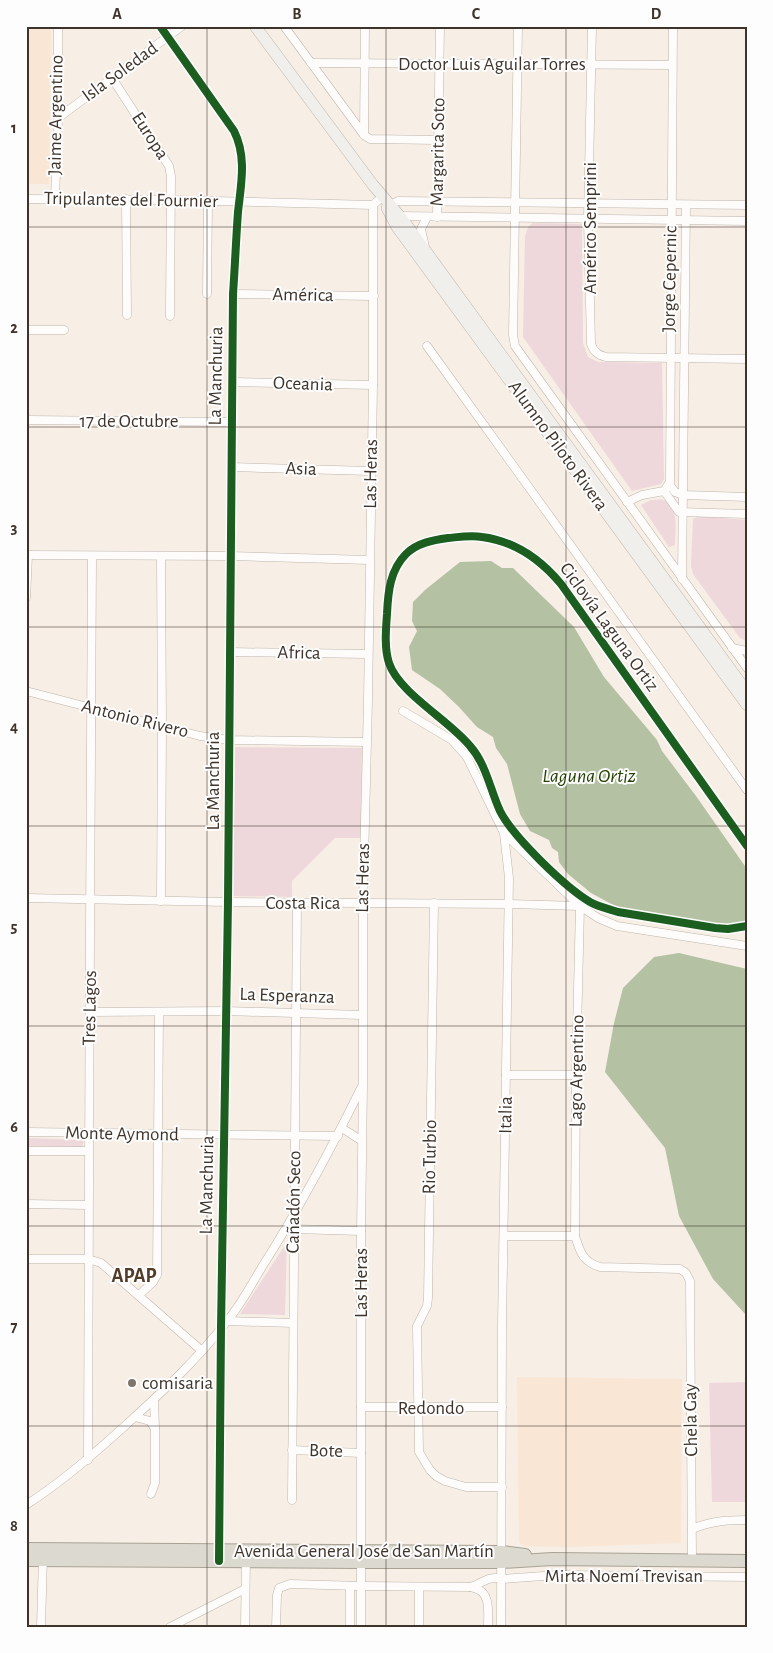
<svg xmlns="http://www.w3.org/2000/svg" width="773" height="1653" font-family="'Alegreya Sans',sans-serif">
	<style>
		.built { fill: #f9e6d5 }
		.green { fill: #eed8db }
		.water { fill: #b4c1a3 }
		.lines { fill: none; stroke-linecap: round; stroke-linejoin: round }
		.minor-casing { stroke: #beb5ac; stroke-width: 9 }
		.secondary-casing { stroke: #beb5ac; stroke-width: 12 }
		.trunk-casing { stroke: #a8a294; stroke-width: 14 }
		.minor { stroke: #fefcfb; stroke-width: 8 }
		.secondary { stroke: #f1efeb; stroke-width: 11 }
		.trunk { stroke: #dcd9d1; stroke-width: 12 }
		.cycleway-casing { stroke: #fdfdfd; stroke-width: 11 }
		.cycleway { stroke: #1b5e20; stroke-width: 8 }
		.grid { fill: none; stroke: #3f342b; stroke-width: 1; stroke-opacity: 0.55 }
		.poi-dot { fill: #7f756c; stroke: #fdfdfd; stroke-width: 2 }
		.labels { text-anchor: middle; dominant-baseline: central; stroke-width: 4; stroke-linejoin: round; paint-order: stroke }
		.street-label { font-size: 19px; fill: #3f342b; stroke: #fdfdfd }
		.poi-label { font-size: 19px; fill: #3f342b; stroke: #fdfdfd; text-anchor: start }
		.water-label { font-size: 20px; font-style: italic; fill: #254003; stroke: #fdfdfd }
		.neighbourhood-label { font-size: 20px; font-weight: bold; fill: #523c28; stroke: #fdfdfd }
		.neatline { fill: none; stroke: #3f342b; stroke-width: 2 }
		.grid-label { font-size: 16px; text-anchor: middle; font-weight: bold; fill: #3f342b }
	</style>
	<rect width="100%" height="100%" fill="#f7eee5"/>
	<g class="built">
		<polygon points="26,26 51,26 49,184 26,184"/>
		<polygon points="517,1377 682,1379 681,1543 567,1547 525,1546 519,1542"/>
	</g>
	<g class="green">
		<polygon points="533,223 582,224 583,343 588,357 598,362 662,363 664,479 661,484 632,491 523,337 525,236 528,227"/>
		<path d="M 651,500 C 654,500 660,499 663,500 C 680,505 675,532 675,545 L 669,547 L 641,505 Z"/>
		<polygon points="699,516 747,520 746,641 740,638 693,574 691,566 693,519"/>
		<polygon points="235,747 362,748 361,838 335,838 292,881 292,897 233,896"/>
		<polygon points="26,1138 84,1140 82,1147 26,1146"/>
		<polygon points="287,1242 285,1315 240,1314"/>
		<polygon points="747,1382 747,1502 712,1502 709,1383"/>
	</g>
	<g class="water">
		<polygon points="491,561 502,568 513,568 574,627 604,677 657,740 662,751 696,796 747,869 747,922 737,925 704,923 617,907 591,893 568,874 559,862 558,852 552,848 549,840 530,831 520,814 507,764 496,748 493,737 477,727 459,707 440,689 412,670 409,647 417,631 412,621 413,602 425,590 460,562"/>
		<polygon points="679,953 747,969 747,1316 713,1279 679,1216 665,1148 605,1072 614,1023 623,988 654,957"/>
	</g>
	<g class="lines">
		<defs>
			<g id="minor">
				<path d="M 160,26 L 234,131 C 247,157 241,184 238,212 C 236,239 235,266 233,294 L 228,902 L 221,1328 L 219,1553"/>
				<polyline points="284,26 364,135 370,139 438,140"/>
				<polyline points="518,26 513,335 515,346 747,668"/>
				<path d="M 592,26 L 588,219 L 591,344 C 594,352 598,355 606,357 L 747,359"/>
				<polyline points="311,63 672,65"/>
				<polyline points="112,78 169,166 171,176 170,316"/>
				<polyline points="58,118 182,26"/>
				<polyline points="364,135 365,26"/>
				<polyline points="26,199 170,200 373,205 383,196"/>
				<polyline points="55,199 58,118 58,26"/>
				<polyline points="126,199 127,315"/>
				<polyline points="388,206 398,201 747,205"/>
				<polyline points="399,216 747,221"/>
				<polyline points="437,217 440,26"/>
				<polyline points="425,247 421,229 427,217"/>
				<polyline points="207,294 208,201"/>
				<polyline points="233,294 374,296"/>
				<polyline points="26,330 64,330"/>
				<polyline points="427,346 747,790"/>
				<polyline points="232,382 373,385"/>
				<polyline points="26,420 232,422"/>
				<polyline points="232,467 371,471"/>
				<polyline points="669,484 675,492 683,495 747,497"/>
				<polyline points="664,491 679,512 747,514"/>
				<polyline points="627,502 642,495 664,491 670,482 673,26"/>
				<polyline points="26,555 231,556 369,560"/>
				<polyline points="682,579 686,205"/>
				<polyline points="26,598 28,555"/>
				<polyline points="732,648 747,651"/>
				<polyline points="230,652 368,654"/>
				<polyline points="26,691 200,736 229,740 366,742"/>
				<polyline points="403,711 452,740 467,757 504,833 509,878 502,1326 501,1627"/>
				<polyline points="504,833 580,906 598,918 617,926 747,946"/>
				<polyline points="26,898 228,902 510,904 580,906"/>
				<polyline points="161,901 162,727 161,557"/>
				<polyline points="434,903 428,1298 427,1306 417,1326 419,1452 430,1470 436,1476 445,1481 466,1487 502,1487"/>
				<polyline points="90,1012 226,1011 362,1015"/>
				<polyline points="506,1075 576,1075"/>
				<polyline points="342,1128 362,1141"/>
				<polyline points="26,1132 338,1136"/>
				<polyline points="26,1151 88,1151"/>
				<polyline points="26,1204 88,1205"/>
				<polyline points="294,1229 361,1231"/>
				<path d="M 504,1236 L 575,1236 C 580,1252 583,1262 600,1267 L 680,1269 L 686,1273 L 690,1281 L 692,1560"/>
				<polyline points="575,1236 576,1075 580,906"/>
				<polyline points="26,1259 88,1259 101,1263 202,1351"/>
				<polyline points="139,1295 153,1282 157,1275 159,1012"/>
				<polyline points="227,1321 293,1323"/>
				<polyline points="154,1400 155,1428"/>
				<polyline points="361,1407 502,1407"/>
				<polyline points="135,1417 150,1421 155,1429 155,1483 151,1494"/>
				<polyline points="292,1450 361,1453"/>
				<path d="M 88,1460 C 88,1159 91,857 92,556"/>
				<polyline points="292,1500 297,903"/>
				<path d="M 26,1505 C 63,1481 95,1453 127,1424 C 162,1392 198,1359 227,1321 C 241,1305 251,1285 262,1267 C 299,1209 331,1149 361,1088"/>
				<path d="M 692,1529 C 711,1521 727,1520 747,1520"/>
				<path d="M 470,1587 C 473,1588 479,1589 482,1592 C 490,1599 488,1616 488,1627"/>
				<polyline points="41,1627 43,1556"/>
				<polyline points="170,1627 245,1589"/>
				<polyline points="245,1627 246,1558"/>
				<path d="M 276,1627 L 277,1595 L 279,1588 L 290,1584 L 361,1586 L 470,1587 C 482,1584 488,1575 502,1579 L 558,1575 L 747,1577"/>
				<polyline points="350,1627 350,1586"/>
				<polyline points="361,1627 361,1231 363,1084 363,903 368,701 373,385 373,205"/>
				<polyline points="419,1627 419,1587"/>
			</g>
			<g id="secondary">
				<polyline points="255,26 373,185 403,220 747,692"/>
				<polyline points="387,208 397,227 747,705"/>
			</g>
			<g id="trunk">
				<polyline points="26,1549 502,1552 525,1555"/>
				<polyline points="26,1560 361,1562 502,1562 552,1559 747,1561"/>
			</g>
		</defs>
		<use href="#minor" class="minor-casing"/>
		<use href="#secondary" class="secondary-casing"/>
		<use href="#trunk" class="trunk-casing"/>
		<use href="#minor" class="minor"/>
		<use href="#secondary" class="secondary"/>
		<use href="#trunk" class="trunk"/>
		<defs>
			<g id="cycleway">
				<path d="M 160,26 L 234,131 C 247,157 241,184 238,212 C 236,239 235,266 233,294 L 228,902 L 221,1328 L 219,1561"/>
				<path d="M 747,846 L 561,584 C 541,560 514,541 482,537 C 471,535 459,537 448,538 C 433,540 417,543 406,554 C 390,570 388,592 387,614 C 386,628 384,648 389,663 C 399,693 449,720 470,746 C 486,764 490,789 500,811 C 513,837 565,887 590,902 C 599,907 609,909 618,912 L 715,928 L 728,929 L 747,926"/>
			</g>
		</defs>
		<use href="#cycleway" class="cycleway-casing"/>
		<use href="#cycleway" class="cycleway"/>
	</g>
	<path class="grid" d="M 207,26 L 207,1627M 386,26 L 386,1627M 566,26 L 566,1627M 26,227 L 747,227M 26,427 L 747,427M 26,627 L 747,627M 26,826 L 747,826M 26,1026 L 747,1026M 26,1226 L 747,1226M 26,1426 L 747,1426"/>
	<circle class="poi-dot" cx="132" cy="1383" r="5"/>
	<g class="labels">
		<g class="street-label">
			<text x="492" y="64">Doctor Luis Aguilar Torres</text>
			<text transform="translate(120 72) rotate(-36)">Isla Soledad</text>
			<text transform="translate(56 115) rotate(-89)">Jaime Argentino</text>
			<text transform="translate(150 136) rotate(57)">Europa</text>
			<text transform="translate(438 152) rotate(-89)">Margarita Soto</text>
			<text transform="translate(131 200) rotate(1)">Tripulantes del Fournier</text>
			<text transform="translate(590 228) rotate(-90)">Américo Semprini</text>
			<text transform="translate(670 279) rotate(-89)">Jorge Cepernic</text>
			<text transform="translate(303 295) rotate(1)">América</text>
			<text transform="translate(216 376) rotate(-89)">La Manchuria</text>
			<text transform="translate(303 384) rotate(2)">Oceania</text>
			<text x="129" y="421">17 de Octubre</text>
			<text transform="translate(558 446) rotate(54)">Alumno Piloto Rivera</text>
			<text transform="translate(301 469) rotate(2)">Asia</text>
			<text transform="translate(371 474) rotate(-89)">Las Heras</text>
			<text transform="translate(609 627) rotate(54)">Ciclovía Laguna Ortiz</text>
			<text transform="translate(299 653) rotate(1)">Africa</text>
			<text transform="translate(135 719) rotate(14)">Antonio Rivero</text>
			<text transform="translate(213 781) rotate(-90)">La Manchuria</text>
			<text transform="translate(363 878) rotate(-89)">Las Heras</text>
			<text x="303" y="903">Costa Rica</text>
			<text transform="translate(287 996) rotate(2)">La Esperanza</text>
			<text transform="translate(90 1008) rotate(-89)">Tres Lagos</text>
			<text transform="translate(577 1071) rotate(-89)">Lago Argentino</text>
			<text transform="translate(506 1115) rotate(-89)">Italia</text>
			<text transform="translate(122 1134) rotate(1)">Monte Aymond</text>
			<text transform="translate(430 1157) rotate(-89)">Rio Turbio</text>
			<text transform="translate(207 1185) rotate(-89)">La Manchuria</text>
			<text transform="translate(294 1202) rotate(-89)">Cañadón Seco</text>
			<text transform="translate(361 1283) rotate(-90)">Las Heras</text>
			<text x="431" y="1408">Redondo</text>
			<text transform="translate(691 1420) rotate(-91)">Chela Gay</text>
			<text transform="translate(326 1451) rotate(2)">Bote</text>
			<text x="364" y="1551">Avenida General José de San Martín</text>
			<text x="624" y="1576">Mirta Noemí Trevisan</text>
		</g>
		<g class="poi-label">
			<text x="142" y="1383">comisaria</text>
		</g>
		<g class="water-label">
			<text x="589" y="776">Laguna Ortiz</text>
		</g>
		<g class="neighbourhood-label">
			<text x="134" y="1276">APAP</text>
		</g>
	</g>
	<rect width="773" height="1653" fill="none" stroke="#fdfdfd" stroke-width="55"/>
	<rect x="28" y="28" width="718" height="1598" class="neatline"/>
	<g class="grid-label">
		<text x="117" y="19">A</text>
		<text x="297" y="19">B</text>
		<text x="476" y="19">C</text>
		<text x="656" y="19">D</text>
		<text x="14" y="133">1</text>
		<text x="14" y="333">2</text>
		<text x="14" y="533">3</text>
		<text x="14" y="732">4</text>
		<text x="14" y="932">5</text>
		<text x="14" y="1132">6</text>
		<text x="14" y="1332">7</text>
		<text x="14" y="1531">8</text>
	</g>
</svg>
